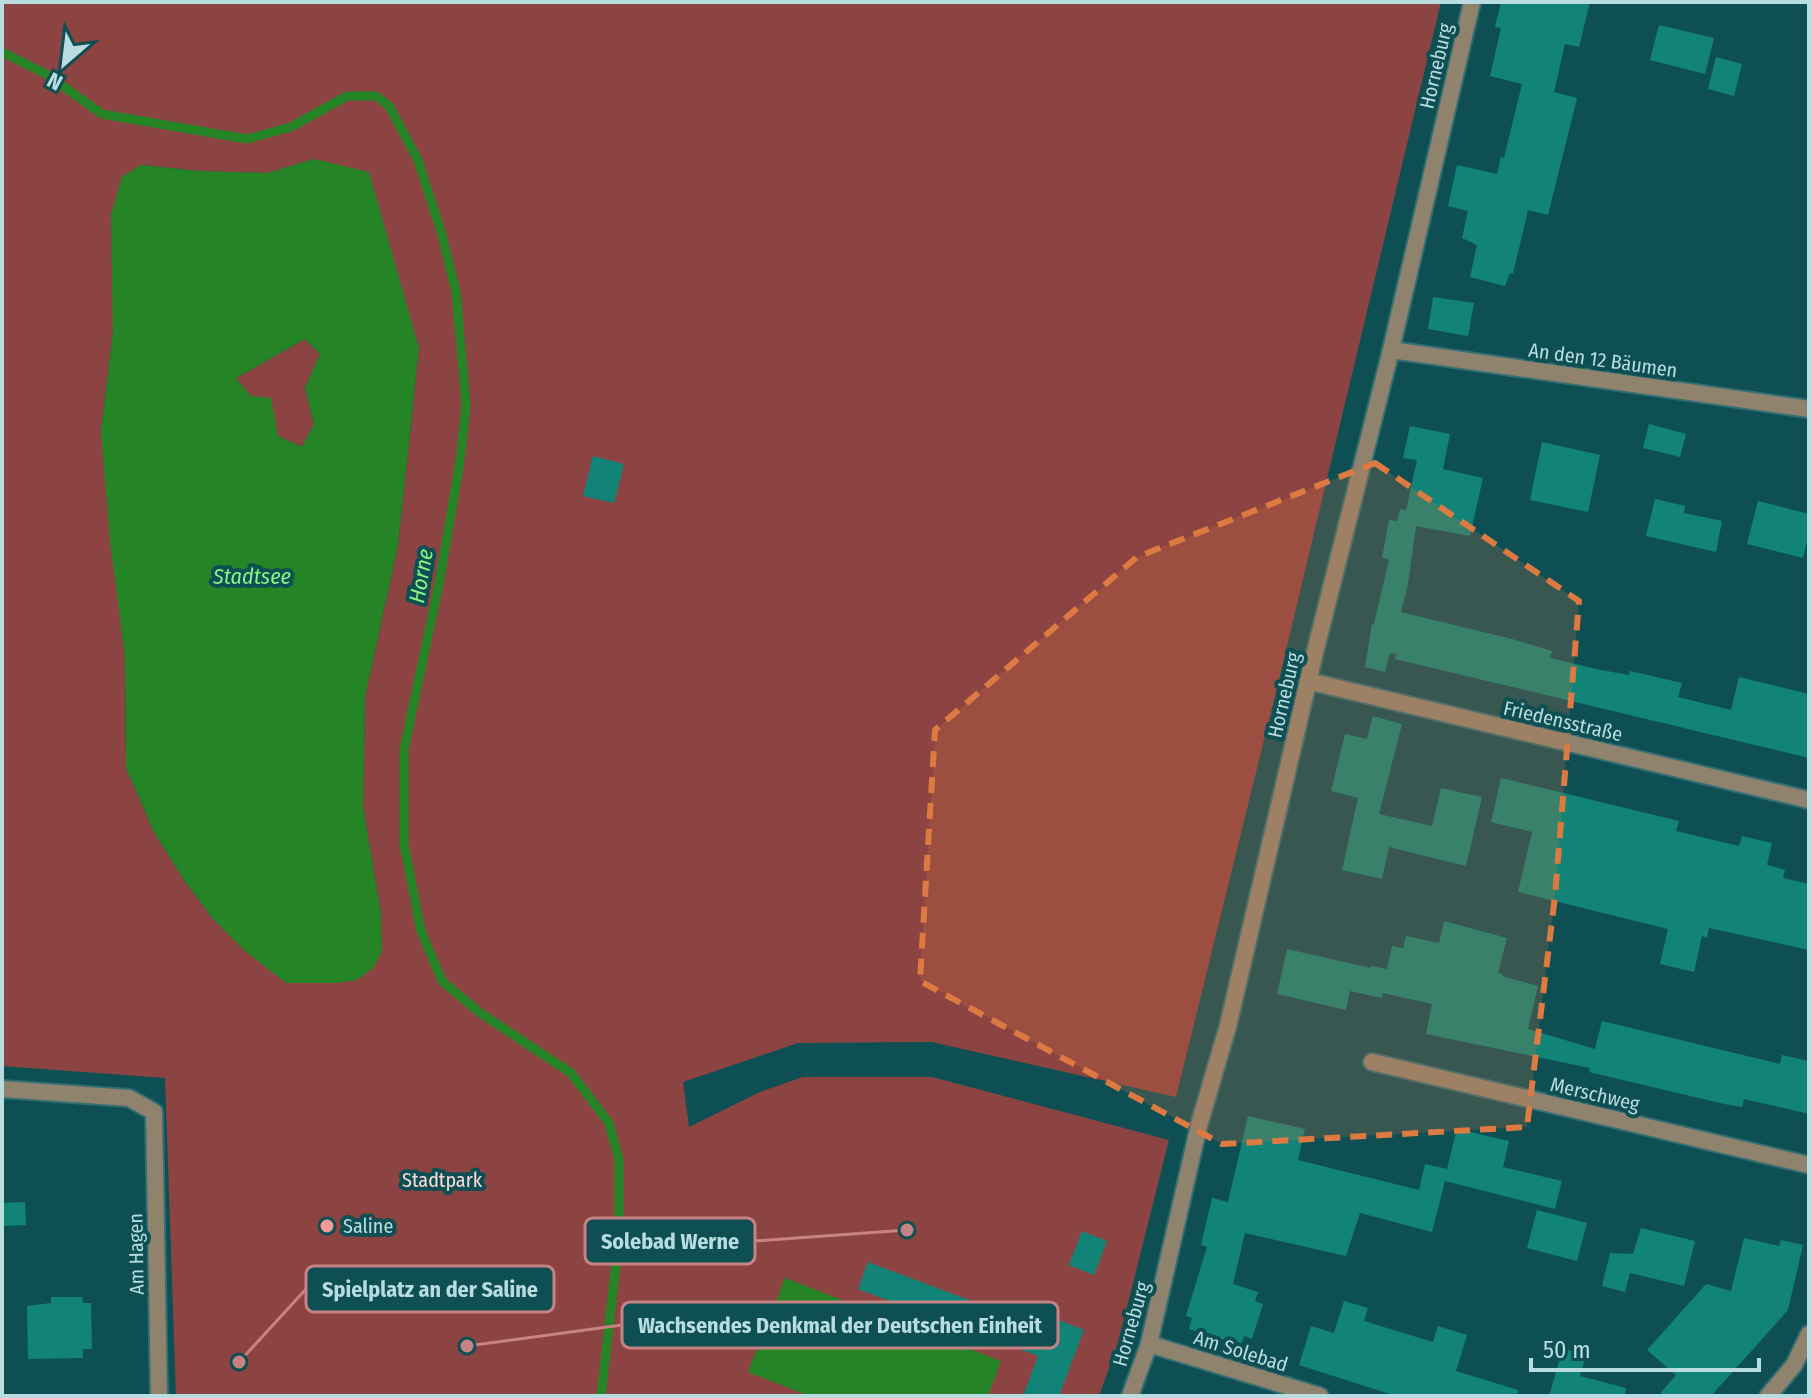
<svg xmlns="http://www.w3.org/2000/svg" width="1811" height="1398" font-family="'Fira Sans Condensed',sans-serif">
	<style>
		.green { fill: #8c4442; fill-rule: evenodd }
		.water { fill: #248426; fill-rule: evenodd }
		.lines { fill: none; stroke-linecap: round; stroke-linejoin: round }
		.stream { stroke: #248426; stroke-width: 9 }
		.building { fill: #128477 }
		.street-casing { stroke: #336e73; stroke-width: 20 }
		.street { stroke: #8f836d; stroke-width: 16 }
		.marked { fill: #dc7a41; fill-opacity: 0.2; stroke: #dc7a41; stroke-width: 6; stroke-dasharray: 16 10; stroke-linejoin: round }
		.poi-dot { fill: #f59b97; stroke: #0e4f54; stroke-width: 3 }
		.labels { text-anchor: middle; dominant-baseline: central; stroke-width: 8; stroke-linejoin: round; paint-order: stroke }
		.street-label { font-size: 20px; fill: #b8dcdf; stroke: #0e4f54 }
		.park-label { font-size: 20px; fill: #fcdad8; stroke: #0e4f54 }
		.poi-label { font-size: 20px; fill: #b8dcdf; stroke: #0e4f54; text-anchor: start }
		.water-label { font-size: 22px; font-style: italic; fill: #85f782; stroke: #0e4f54 }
		.leader { fill: none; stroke: #c78284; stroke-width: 3 }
		.callout-dot { fill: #c78284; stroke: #0e4f54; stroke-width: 3 }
		.callout { fill: #0e4f54; stroke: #c78284; stroke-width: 3 }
		.callout-label { font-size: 22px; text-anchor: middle; font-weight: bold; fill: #b8dcdf }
	</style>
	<rect width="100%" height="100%" fill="#0e4f54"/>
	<g class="green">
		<path d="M 2,2 L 1441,2 L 1282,667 L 1176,1097 L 932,1042 L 798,1043 L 683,1082 L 689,1127 L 760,1092 L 803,1077 L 932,1077 L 1169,1140 L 1118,1343 L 1099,1396 L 176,1396 L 165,1078 L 2,1066 ZM 314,159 L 419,348 L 398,545 L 365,697 L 363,806 L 381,915 L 357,980 L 287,983 L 213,919 L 184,880 L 154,832 L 126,768 L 125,657 L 101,432 L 113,332 L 141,165 L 199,171 L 268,173 Z"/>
		<polygon points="305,339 320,354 305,388 314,424 302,447 278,436 236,378"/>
	</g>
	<g class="water">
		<path d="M 314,159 L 369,172 L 419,348 L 398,545 L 365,697 L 363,806 L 381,915 L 382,951 L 373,968 L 357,980 L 336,983 L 286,983 L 244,950 L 213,919 L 184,880 L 154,832 L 126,768 L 125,657 L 110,541 L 101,432 L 113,332 L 111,215 L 122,177 L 141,165 L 199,171 L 268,173 ZM 305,339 L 320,354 L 305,388 L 314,424 L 302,447 L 278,436 L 271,398 L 251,396 L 236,378 Z"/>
		<polygon points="785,1278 1001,1361 988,1396 810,1396 748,1372"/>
	</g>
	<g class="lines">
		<polyline class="stream" points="2,52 46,74 102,114 247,139 291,127 347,96 376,96 389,106 418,160 442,235 456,292 466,405 460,461 439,584 404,749 404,844 421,931 442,981 479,1012 571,1073 609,1123 619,1160 619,1237 601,1396"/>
	</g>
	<g class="building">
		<polygon points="1501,2 1590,2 1579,47 1565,44 1554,92 1577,98 1548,215 1528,210 1513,274 1510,273 1505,286 1470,277 1477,245 1462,238 1468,211 1448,206 1457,165 1497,174 1501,157 1504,158 1522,84 1490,76 1501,28 1495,27"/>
		<polygon points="1659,25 1714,38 1705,74 1650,60"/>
		<polygon points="1716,57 1742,64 1734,96 1708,89"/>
		<polygon points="1433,297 1474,303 1468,336 1428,329"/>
		<polygon points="1649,424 1686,434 1680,457 1643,448"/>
		<polygon points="1410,426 1450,434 1443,469 1483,478 1470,536 1416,526 1408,584 1401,612 1516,640 1552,651 1550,658 1601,670 1629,675 1630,671 1682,683 1678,697 1731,710 1739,677 1809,694 1809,758 1395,659 1396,654 1390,653 1385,672 1365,667 1372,624 1374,624 1389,559 1382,558 1389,520 1397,521 1400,509 1406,510 1417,460 1403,458"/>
		<polygon points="1542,442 1600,455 1588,512 1530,500"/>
		<polygon points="593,456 624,464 614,503 583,496"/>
		<polygon points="1655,499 1685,506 1684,513 1722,521 1716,552 1646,536"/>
		<polygon points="1758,501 1809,514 1809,533 1803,558 1747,544"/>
		<polygon points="1373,716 1402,724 1379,814 1432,826 1441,788 1482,797 1466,866 1389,847 1382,879 1342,870 1358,798 1331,791 1345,734 1367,739"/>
		<polygon points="1501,778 1679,821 1676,831 1739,846 1742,836 1772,843 1767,865 1785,870 1783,878 1809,884 1809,950 1709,928 1707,938 1702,936 1694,972 1660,964 1668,929 1518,892 1532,832 1491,822"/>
		<polygon points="1444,921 1507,938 1498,973 1503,974 1502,976 1538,986 1528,1029 1595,1049 1602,1021 1780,1064 1782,1055 1809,1061 1809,1114 1744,1099 1742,1107 1724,1104 1589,1072 1590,1068 1426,1034 1432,1004 1383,993 1382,998 1350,991 1346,1010 1277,994 1287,949 1371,968 1371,966 1387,969 1392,946 1403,948 1406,936 1439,943"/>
		<polygon points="1248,1116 1305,1129 1298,1160 1419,1190 1425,1164 1447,1169 1457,1129 1509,1141 1503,1167 1562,1181 1555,1209 1445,1181 1432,1232 1360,1213 1346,1256 1245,1233 1233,1284 1258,1292 1255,1301 1263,1304 1252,1339 1244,1336 1241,1345 1189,1329 1192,1318 1186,1316 1207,1247 1201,1245 1212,1198 1228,1202"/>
		<polygon points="25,1202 26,1225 2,1226 2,1203"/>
		<polygon points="1537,1210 1587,1223 1577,1261 1527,1248"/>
		<polygon points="1641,1228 1695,1241 1684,1286 1630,1273 1625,1292 1602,1286 1610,1253 1633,1254"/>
		<polygon points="1082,1231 1107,1241 1094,1275 1069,1265"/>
		<polygon points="1744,1238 1779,1246 1781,1240 1803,1245 1788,1310 1711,1396 1658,1396 1676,1375 1647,1350 1706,1284 1731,1291"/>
		<polygon points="868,1262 1031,1323 1046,1315 1084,1330 1059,1396 1023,1396 1038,1356 858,1289"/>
		<polygon points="51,1297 82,1297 83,1303 91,1303 92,1349 83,1349 83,1358 28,1359 27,1306 51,1303"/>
		<polygon points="1344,1301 1368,1308 1364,1321 1433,1342 1438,1326 1467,1335 1456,1371 1518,1390 1517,1396 1396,1396 1299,1365 1311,1326 1334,1333"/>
		<polygon points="1563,1348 1586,1355 1580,1376 1626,1388 1625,1396 1549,1396"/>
	</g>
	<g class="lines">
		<defs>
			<g id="street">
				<polyline points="1391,350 1809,409"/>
				<polyline points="1308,681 1809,800"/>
				<polyline points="1372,1062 1809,1165"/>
				<polyline points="2,1089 129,1098 154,1112 159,1396"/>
				<polyline points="1149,1344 1320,1396"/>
				<polyline points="1130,1396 1149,1344 1199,1125 1228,1026 1314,656 1391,350 1472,2"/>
				<polyline points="1768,1396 1794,1365 1809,1334"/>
			</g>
		</defs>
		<use href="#street" class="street-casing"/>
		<use href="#street" class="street"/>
	</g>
	<path class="marked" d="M 1375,463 L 1579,601 L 1555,896 L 1527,1127 L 1222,1144 L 920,981 L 935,730 L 1137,557 Z"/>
	<circle class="poi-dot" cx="327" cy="1226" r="8"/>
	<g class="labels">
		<g class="street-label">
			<text transform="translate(1436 66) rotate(-77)">Horneburg</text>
			<text transform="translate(1603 360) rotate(8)">An den 12 Bäumen</text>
			<text transform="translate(1284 695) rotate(-77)">Horneburg</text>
			<text transform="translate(1563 721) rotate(13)">Friedensstraße</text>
			<text transform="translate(1595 1094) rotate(13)">Merschweg</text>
			<text transform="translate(136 1254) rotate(-91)">Am Hagen</text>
			<text transform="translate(1131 1324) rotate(-74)">Horneburg</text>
			<text transform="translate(1241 1351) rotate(17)">Am Solebad</text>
		</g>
		<g class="park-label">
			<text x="442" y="1180">Stadtpark</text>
		</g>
		<g class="poi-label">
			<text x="343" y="1226">Saline</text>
		</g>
		<g class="water-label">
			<text x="252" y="576">Stadtsee</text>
			<text transform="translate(421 576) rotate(-80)">Horne</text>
		</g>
	</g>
	<path class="leader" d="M907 1230L755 1241M239 1362L306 1289M467 1346L622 1325"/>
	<g class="callout-dot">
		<circle cx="907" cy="1230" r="8"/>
		<circle cx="239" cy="1362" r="8"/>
		<circle cx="467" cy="1346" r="8"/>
	</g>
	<g class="callout">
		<rect x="585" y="1218" width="170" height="46" rx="8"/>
		<rect x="306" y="1266" width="248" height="46" rx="8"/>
		<rect x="622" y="1302" width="436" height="46" rx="8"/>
	</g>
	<g class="callout-label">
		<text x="670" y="1249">Solebad Werne</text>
		<text x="430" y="1297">Spielplatz an der Saline</text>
		<text x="840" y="1333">Wachsendes Denkmal der Deutschen Einheit</text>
	</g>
	<rect width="1811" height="1398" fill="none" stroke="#b8dcdf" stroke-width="8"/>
	<g transform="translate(64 64) rotate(208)" stroke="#0e4f54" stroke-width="6" paint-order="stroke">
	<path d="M0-6L14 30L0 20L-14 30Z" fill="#b8dcdf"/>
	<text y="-12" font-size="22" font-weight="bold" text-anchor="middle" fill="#b8dcdf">N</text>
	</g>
	<path d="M1531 1358v12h228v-12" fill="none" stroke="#b8dcdf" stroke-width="4"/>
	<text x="1543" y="1358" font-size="24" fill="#b8dcdf" stroke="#0e4f54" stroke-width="6" paint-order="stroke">50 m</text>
</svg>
